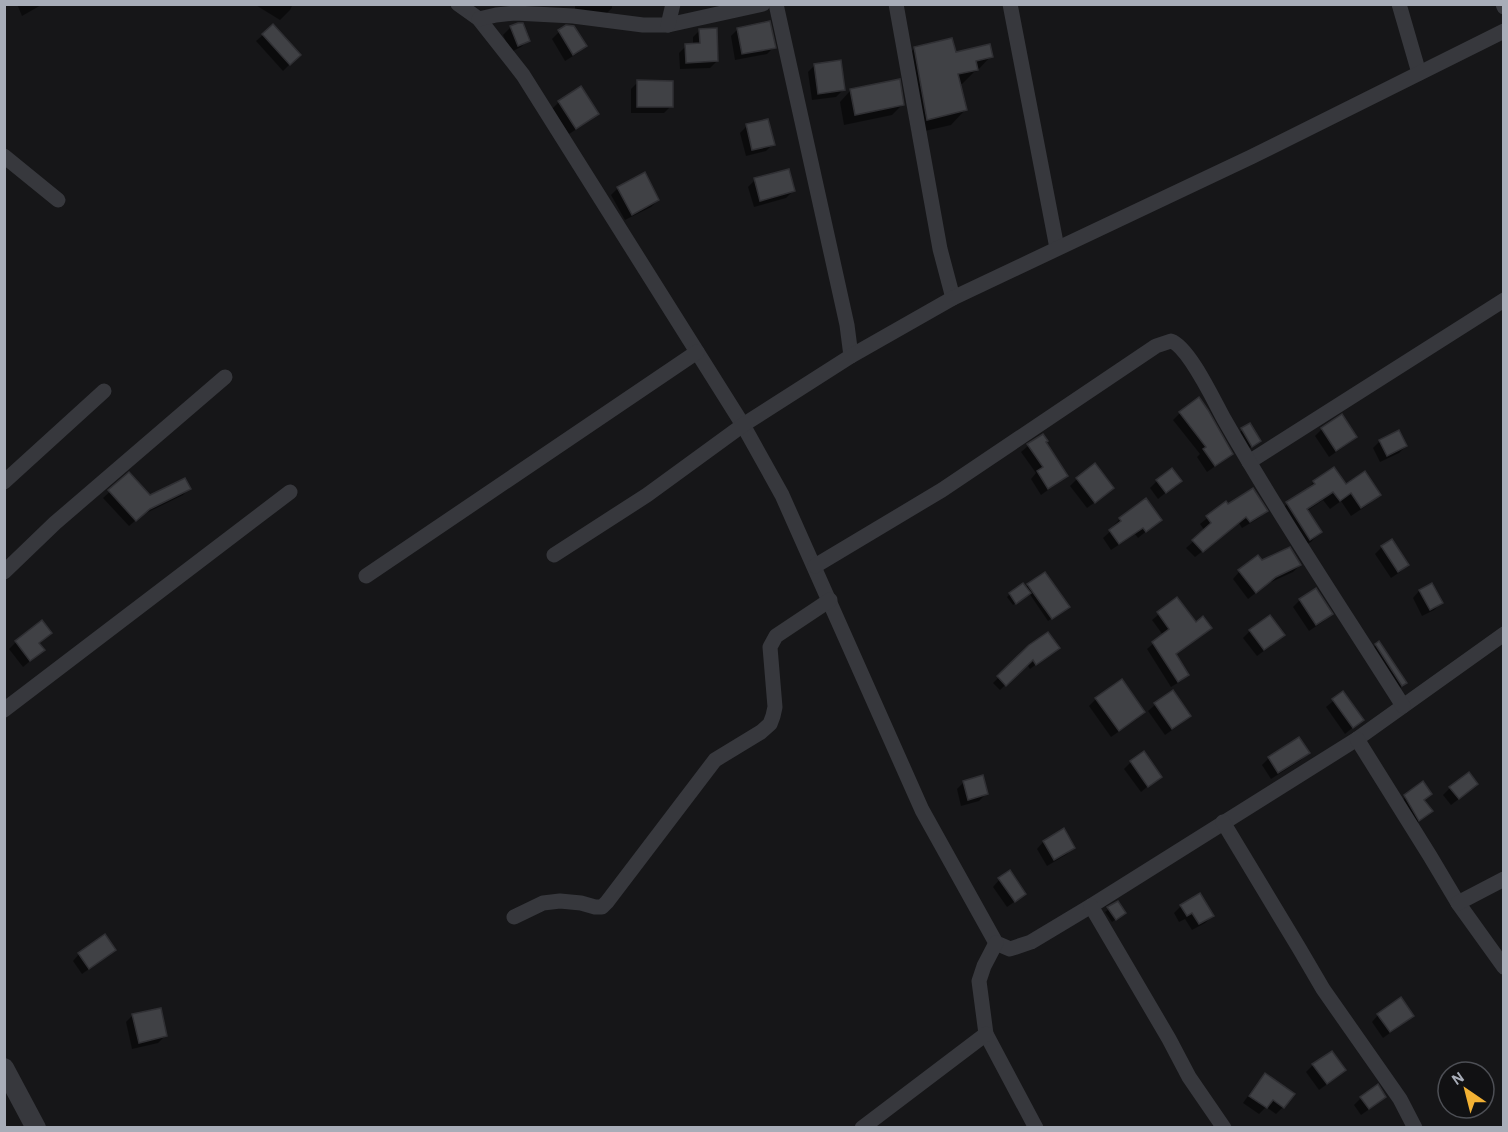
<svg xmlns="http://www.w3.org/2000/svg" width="1508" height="1132" font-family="'Alegreya Sans',sans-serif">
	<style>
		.shadow { fill: #0007 }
		.building { fill: #404145; stroke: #303034; stroke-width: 1.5 }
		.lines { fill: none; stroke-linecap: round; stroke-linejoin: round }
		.minor { stroke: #37383d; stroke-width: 15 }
		.tertiary { stroke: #37383d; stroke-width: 20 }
	</style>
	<rect width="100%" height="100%" fill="#161618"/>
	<g class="shadow">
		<polygon points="17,4 43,4 22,16"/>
		<polygon points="254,4 293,4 290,10 280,20"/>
		<polygon points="575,4 612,4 612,8 605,15 575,14"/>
		<polygon points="518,24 528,40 521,47 511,52 503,35 510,28"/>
		<polygon points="566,27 585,46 578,53 565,61 552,39 559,32"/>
		<polygon points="738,29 774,47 767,54 735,60 731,36"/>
		<polygon points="700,30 717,61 710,68 680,69 679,53 686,46 693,45 693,37"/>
		<polygon points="263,35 299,55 283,71 256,41"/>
		<polygon points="914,49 954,54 991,56 977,71 974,72 962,84 959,84 965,110 951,125 912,134 900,63"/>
		<polygon points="815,65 843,90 836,97 812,100 808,72"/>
		<polygon points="638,82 671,106 664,113 631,113 631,89"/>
		<polygon points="850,91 903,104 892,115 844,125 840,102"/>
		<polygon points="559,102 597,113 591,120 569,134 552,109"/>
		<polygon points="747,126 773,144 766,151 746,156 740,133"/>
		<polygon points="755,180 793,191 786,198 754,207 748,187"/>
		<polygon points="618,188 658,200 651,207 625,220 611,195"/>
		<polygon points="1180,413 1231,453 1224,460 1207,472 1197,457 1200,454 1173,420"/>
		<polygon points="1249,425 1256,444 1248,449 1239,433"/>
		<polygon points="1322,429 1356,437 1349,443 1329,457 1315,436"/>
		<polygon points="1380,441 1406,446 1399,453 1380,462 1373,448"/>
		<polygon points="1045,442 1066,475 1059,482 1041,495 1031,479 1036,473 1021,452 1028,446"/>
		<polygon points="1334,469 1345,486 1379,494 1369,504 1351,516 1341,501 1330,509 1323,500 1307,511 1320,532 1311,542 1300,548 1278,513 1287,504 1304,492 1314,482"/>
		<polygon points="129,474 150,496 189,488 183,495 142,515 129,526 103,498"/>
		<polygon points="1077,479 1105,495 1087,508 1070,486"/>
		<polygon points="1157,481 1180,481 1158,499 1150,488"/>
		<polygon points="1145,500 1160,520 1138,538 1135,534 1111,550 1103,538 1114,528 1113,526 1120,519"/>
		<polygon points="1226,503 1227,506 1266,511 1259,518 1242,528 1239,523 1195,557 1186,548 1205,531 1200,524"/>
		<polygon points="1382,547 1407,565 1400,572 1391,578 1375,554"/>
		<polygon points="1262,562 1300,565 1293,572 1267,584 1248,599 1233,579 1239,572"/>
		<polygon points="1028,585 1065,610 1048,621 1029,593 1013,605 1007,597 1010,594 1025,588"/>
		<polygon points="1431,585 1441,603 1434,610 1422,616 1413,598 1419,591"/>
		<polygon points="1177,599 1174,655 1187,675 1181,681 1171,687 1147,649 1163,635 1152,620"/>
		<polygon points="1300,600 1331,614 1324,621 1309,631 1293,607"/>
		<polygon points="1250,631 1276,642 1257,656 1243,638"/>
		<polygon points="50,633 38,644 36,656 23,667 9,649 16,642"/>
		<polygon points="1376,645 1405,683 1398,690 1369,652"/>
		<polygon points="1030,647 1058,648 1030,669 1027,664 1000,690 993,683"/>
		<polygon points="1343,693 1362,720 1345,734 1326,707"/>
		<polygon points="1096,699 1143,712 1137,719 1111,737 1089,706"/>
		<polygon points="1155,705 1189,716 1182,723 1165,735 1148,711"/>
		<polygon points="1299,739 1308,753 1301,760 1271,779 1262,765 1269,758"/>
		<polygon points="1131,762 1160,776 1141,792 1124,769"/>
		<polygon points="964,782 986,794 979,801 961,806 957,789"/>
		<polygon points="1422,783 1430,794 1423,801 1424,818 1412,826 1398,804"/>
		<polygon points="1450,788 1469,791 1451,805 1443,795"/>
		<polygon points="1043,842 1073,847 1067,854 1047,866 1037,849"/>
		<polygon points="999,880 1017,900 1007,907 993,887"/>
		<polygon points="1117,903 1121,916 1112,922 1105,912"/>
		<polygon points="1181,906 1212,916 1205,923 1192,930 1185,919 1179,922 1174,913"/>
		<polygon points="114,950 107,956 82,974 73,961 79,954"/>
		<polygon points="133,1015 165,1036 158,1043 132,1049 126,1022"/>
		<polygon points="1378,1015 1412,1016 1405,1022 1383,1038 1372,1022"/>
		<polygon points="1313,1065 1344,1070 1337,1077 1319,1090 1306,1072"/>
		<polygon points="1265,1075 1283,1107 1276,1114 1266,1107 1259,1114 1243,1103 1258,1082"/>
		<polygon points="1385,1097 1378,1103 1361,1115 1354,1105 1361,1098"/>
	</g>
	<g class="building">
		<polygon points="770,21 776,48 742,54 737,28"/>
		<polygon points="518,23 523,23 530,41 518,46 510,26"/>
		<polygon points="273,24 301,55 290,65 262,34"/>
		<polygon points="566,25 574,26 587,46 573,55 558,30"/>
		<polygon points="717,28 718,61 686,63 685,44 700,43 699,29"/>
		<polygon points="952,38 956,52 990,44 993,57 976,61 978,70 958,74 967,110 927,120 914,47"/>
		<polygon points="841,60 845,90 818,94 814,64"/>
		<polygon points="900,79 904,105 855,115 850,89"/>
		<polygon points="637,80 673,81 673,107 637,107"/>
		<polygon points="581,86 599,114 576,129 558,101"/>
		<polygon points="768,119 775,145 752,150 746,124"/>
		<polygon points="789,169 795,191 760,201 754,178"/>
		<polygon points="645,172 659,200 632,215 617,187"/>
		<polygon points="1199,397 1208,410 1233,454 1215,466 1203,449 1206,447 1179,412"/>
		<polygon points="1342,414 1357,437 1336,451 1321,428"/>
		<polygon points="1250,423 1261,441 1252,447 1241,428"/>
		<polygon points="1399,430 1407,446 1387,456 1379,440"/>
		<polygon points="1043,434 1048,441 1046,442 1068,476 1048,489 1037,471 1043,467 1027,444"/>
		<polygon points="1095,463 1114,488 1095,503 1076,478"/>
		<polygon points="1334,467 1346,484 1365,471 1381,495 1361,508 1351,493 1340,501 1333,492 1307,509 1322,532 1310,540 1286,502 1315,484 1313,481"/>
		<polygon points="1172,468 1182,481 1166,493 1156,480"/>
		<polygon points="129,472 150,495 185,478 191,489 150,509 136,521 108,490"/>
		<polygon points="1253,488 1268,511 1250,522 1246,517 1203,552 1192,540 1211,523 1206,516 1226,501 1228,504"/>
		<polygon points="1146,498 1162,520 1146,532 1143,528 1119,544 1109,530 1121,521 1119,518"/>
		<polygon points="1392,539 1409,565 1398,572 1381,546"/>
		<polygon points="1290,547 1301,565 1276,577 1256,593 1238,570 1258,555 1262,560"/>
		<polygon points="1045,572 1070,607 1052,619 1027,584"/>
		<polygon points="1023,583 1031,593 1016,604 1009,593"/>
		<polygon points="1432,583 1443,603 1430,610 1419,590"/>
		<polygon points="1316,588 1333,614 1316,625 1299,599"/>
		<polygon points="1177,597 1196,622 1203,616 1212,628 1176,654 1189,675 1178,682 1152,642 1169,629 1157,612"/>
		<polygon points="1270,615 1285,635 1264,650 1249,630"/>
		<polygon points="42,620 52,633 39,643 45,650 30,661 15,641"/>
		<polygon points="1048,632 1060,648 1036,665 1033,660 1006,686 997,676 1029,645"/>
		<polygon points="1379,641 1407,683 1402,686 1375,644"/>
		<polygon points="1122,679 1145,712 1119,731 1095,698"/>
		<polygon points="1173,690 1191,716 1172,729 1154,703"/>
		<polygon points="1343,691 1364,720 1353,728 1332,699"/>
		<polygon points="1299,737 1310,753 1278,773 1268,757"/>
		<polygon points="1144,751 1162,777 1148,787 1130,761"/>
		<polygon points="1469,772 1478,784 1459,799 1449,787"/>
		<polygon points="983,775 988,794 968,800 963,781"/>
		<polygon points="1423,781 1432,794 1424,800 1433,811 1419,821 1404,795"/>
		<polygon points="1064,828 1075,848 1054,860 1043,841"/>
		<polygon points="1010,870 1026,894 1015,902 998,878"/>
		<polygon points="1200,893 1214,916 1199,924 1192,913 1187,916 1180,905"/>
		<polygon points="1118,901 1126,913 1116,920 1107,907"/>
		<polygon points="105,934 116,950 89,969 78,953"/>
		<polygon points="1401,997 1414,1016 1390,1032 1377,1014"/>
		<polygon points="161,1008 167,1036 139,1043 132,1014"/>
		<polygon points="1332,1051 1346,1070 1327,1084 1312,1064"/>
		<polygon points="1265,1073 1295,1094 1284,1108 1273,1100 1267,1108 1249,1096"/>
		<polygon points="1378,1084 1386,1097 1369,1109 1360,1097"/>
	</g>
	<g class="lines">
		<g class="minor">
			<polyline points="458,4 479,19 523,75 743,425 782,495 922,810 996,943 1010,949 1031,942 1091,906 1357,739 1504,634"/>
			<polyline points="776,4 847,325 851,356"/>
			<polyline points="896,4 940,249 953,298"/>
			<polyline points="1010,4 1057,248"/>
			<polyline points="1399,4 1419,73"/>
			<polyline points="1503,4 1504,7"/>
			<polyline points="479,19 496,15 515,13 573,16 643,25 668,25 763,4"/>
			<polyline points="668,25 673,4"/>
			<polyline points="4,156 58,200"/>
			<polyline points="1249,462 1504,300"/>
			<polyline points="4,482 104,391"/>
			<polyline points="554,555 647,495 743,425 851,356 953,298 1251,157 1504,31"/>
			<path d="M 815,566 L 942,490 L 1156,346 L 1171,341 C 1189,347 1214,401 1224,419 C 1280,517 1343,611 1403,706"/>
			<polyline points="4,572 55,523 225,377"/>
			<polyline points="366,576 697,352"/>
			<polyline points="4,710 290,492"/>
			<polyline points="1357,739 1430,856 1458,903 1504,967"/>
			<polyline points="1223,822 1299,948 1323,989 1400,1099 1415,1128"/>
			<polyline points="1458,903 1504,879"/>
			<polyline points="1091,906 1169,1039 1189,1077 1224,1128"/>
			<polyline points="514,917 543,903 560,901 581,903 595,907 602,907 607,902 715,760 761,732 770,724 773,716 775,707 770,647 776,636 830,600"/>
			<polyline points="996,943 984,966 979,981 986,1034 1036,1128"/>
			<polyline points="862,1128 986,1034"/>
		</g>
		<polyline class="tertiary" points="4,1068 36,1128"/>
	</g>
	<rect width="1508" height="1132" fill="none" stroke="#a8adb8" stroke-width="12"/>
	<g transform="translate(1466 1090) rotate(325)"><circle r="28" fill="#111113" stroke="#4d4f55" stroke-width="1.5"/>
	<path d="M0-4.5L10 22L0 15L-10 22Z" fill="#f2b134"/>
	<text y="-9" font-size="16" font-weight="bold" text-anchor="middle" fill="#a8adb8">N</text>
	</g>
</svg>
